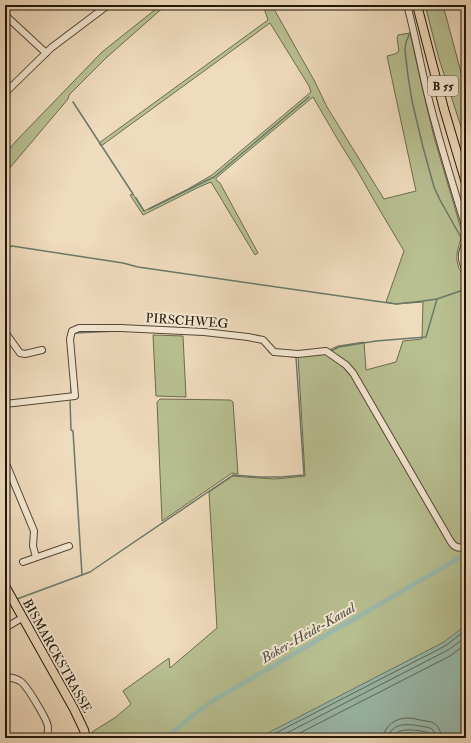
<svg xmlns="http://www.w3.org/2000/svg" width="471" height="743" font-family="'IM FELL Double Pica',serif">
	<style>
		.green { fill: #b8c092; stroke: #6c6b4e }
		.water { fill: #9abbad; stroke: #69796b }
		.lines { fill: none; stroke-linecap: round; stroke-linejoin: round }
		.shore { stroke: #5d685b; stroke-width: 1 }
		.stream { stroke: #69796b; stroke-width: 1.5 }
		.canal { stroke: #9abbad; stroke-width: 4.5 }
		.minor-casing { stroke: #544736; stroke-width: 8 }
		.major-casing { stroke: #201609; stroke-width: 10 }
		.minor { stroke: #f5e8d4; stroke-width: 6 }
		.major { stroke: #efdbbd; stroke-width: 8 }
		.labels { text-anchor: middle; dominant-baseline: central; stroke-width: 4; stroke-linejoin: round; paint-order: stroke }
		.shield { fill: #f5e8d4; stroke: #605546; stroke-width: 1 }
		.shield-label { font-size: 12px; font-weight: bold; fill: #201609 }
		.street-label { font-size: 13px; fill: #201609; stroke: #f5e8d4 }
		.water-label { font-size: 14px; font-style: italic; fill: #4b5042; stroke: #f5e8d4 }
	</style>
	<rect width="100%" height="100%" fill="#efdbbd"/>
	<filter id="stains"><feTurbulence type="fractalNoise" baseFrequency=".005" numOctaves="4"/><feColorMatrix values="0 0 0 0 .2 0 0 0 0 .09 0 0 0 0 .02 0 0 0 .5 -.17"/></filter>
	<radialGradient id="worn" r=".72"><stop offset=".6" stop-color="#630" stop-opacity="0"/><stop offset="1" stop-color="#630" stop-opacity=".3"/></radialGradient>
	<g class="green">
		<polygon points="161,5 166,5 106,58 69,95 68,99 8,170 5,179 5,154 17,140 102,52"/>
		<path d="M 263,5 L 273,5 L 274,9 L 315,82 L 327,107 L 384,199 L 416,191 L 387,56 L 395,54 L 399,51 L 397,38 L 398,35 L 410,33 L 423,91 L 434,137 L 462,232 C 461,243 454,254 458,265 C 459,270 463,275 466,279 L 466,659 L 311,738 L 93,738 L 92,732 L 116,717 L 131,704 L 123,691 L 169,658 L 170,668 L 217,628 L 209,492 L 233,476 L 259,478 L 275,479 L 305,476 L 298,355 L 324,352 L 338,346 L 364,342 L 366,370 L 396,362 L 403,341 L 422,339 L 423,302 L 396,304 L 386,302 L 404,251 L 375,202 L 358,172 L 338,140 L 313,97 L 216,178 L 216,180 L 220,183 L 258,253 L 255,255 L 211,182 L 199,187 L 143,215 L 130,195 L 133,194 L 144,211 L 188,189 L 212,175 L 311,92 L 309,86 L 270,23 L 101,146 L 99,143 L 268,20 Z"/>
		<polygon points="425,5 443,5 462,76 463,78 466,79 466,142 439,59"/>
		<polygon points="153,335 183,336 186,397 156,396"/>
		<polygon points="160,399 230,400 233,402 238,474 232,473 162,521 157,402"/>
		<polygon points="407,733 427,736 429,738 393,738"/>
	</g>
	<polygon class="water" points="466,625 466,738 429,738 427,736 407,733 393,738 259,738 260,737 444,642"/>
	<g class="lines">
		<g class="shore">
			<polyline points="266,738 445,646 466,630"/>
			<polyline points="277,738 448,650 466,637"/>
			<polyline points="290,738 450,656 466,644"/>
			<path d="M 383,738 C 384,726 396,718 407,718 C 412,718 416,719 420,720 C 425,721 431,721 435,724 C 440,728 441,733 441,738"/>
			<path d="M 389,738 C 390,722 409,724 420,726 C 424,727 429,727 432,729 C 435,732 435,735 435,738"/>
			<path d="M 394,738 C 396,727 412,730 421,731 C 421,731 427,732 427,732 C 430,734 430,735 430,738"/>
		</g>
		<g class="stream">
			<polyline points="410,33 406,42 405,50 408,76 412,101 423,147 434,187 440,200 463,241"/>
			<polyline points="73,102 133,194"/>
			<polyline points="136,198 144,211"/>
			<polyline points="149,209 214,177 309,97"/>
			<polyline points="5,267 9,247 12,246 123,263 138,267 396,304 423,301 437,299 466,289"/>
			<polyline points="75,333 117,331"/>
			<polyline points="192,334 216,336"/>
			<polyline points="267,348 269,352 272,354"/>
			<polyline points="329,352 339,347 376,341 426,337 437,299"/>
			<polyline points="286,356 296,357"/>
			<polyline points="71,381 71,393"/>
			<polyline points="70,401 71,430 73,431 82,575"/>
			<polyline points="17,599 90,572 233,475 259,477 281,477 304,475 296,357"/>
			<polyline points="5,603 9,602"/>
		</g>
		<polyline class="canal" points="166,738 192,716 211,702 466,554"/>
		<defs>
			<g id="minor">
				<path d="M 407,5 C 415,34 420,63 427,92 C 438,138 452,183 466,228"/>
				<polyline points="5,15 46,53"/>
				<polyline points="5,93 51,48 108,5"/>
				<path d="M 466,242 C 461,253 460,259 466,270"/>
				<polyline points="5,332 20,353 25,354 42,350"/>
				<path d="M 5,404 L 75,396 L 70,339 L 72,331 L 79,328 L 120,328 L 204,332 L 248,337 L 263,340 L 274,352 L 298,354 L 326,351 L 346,365 L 353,373 L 451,542 C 455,548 460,549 466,546"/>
				<polyline points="5,461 34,531 33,546 36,557"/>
				<polyline points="23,562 69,546"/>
				<polyline points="5,628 22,618"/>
				<path d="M 5,678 C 10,677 15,678 20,681 C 26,684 44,715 47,723 C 49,728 48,733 46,738"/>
			</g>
			<g id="major">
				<polyline points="417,5 444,109 466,183"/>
				<polyline points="5,586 74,709 84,730 86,738"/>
			</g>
		</defs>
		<use href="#minor" class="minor-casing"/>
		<use href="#major" class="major-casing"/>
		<use href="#minor" class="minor"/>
		<use href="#major" class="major"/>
	</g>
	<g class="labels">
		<rect class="shield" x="428" y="76" width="30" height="20" rx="3"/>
		<g class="shield-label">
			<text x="443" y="86">B 55</text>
		</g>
		<g class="street-label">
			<text transform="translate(187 321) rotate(4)">PIRSCHWEG</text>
			<text transform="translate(57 656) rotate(61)">BISMARCKSTRASSE</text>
		</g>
		<g class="water-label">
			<text transform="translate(308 633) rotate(-30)">Boker-Heide-Kanal</text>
		</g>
	</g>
	<rect width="471" height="743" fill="none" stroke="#efdbbd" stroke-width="20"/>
	<rect x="6" y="6" width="459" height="731" fill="none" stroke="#201609" stroke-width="2"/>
	<rect x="10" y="10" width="451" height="723" fill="none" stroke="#201609"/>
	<rect width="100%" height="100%" filter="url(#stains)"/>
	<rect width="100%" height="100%" fill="url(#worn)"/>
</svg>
